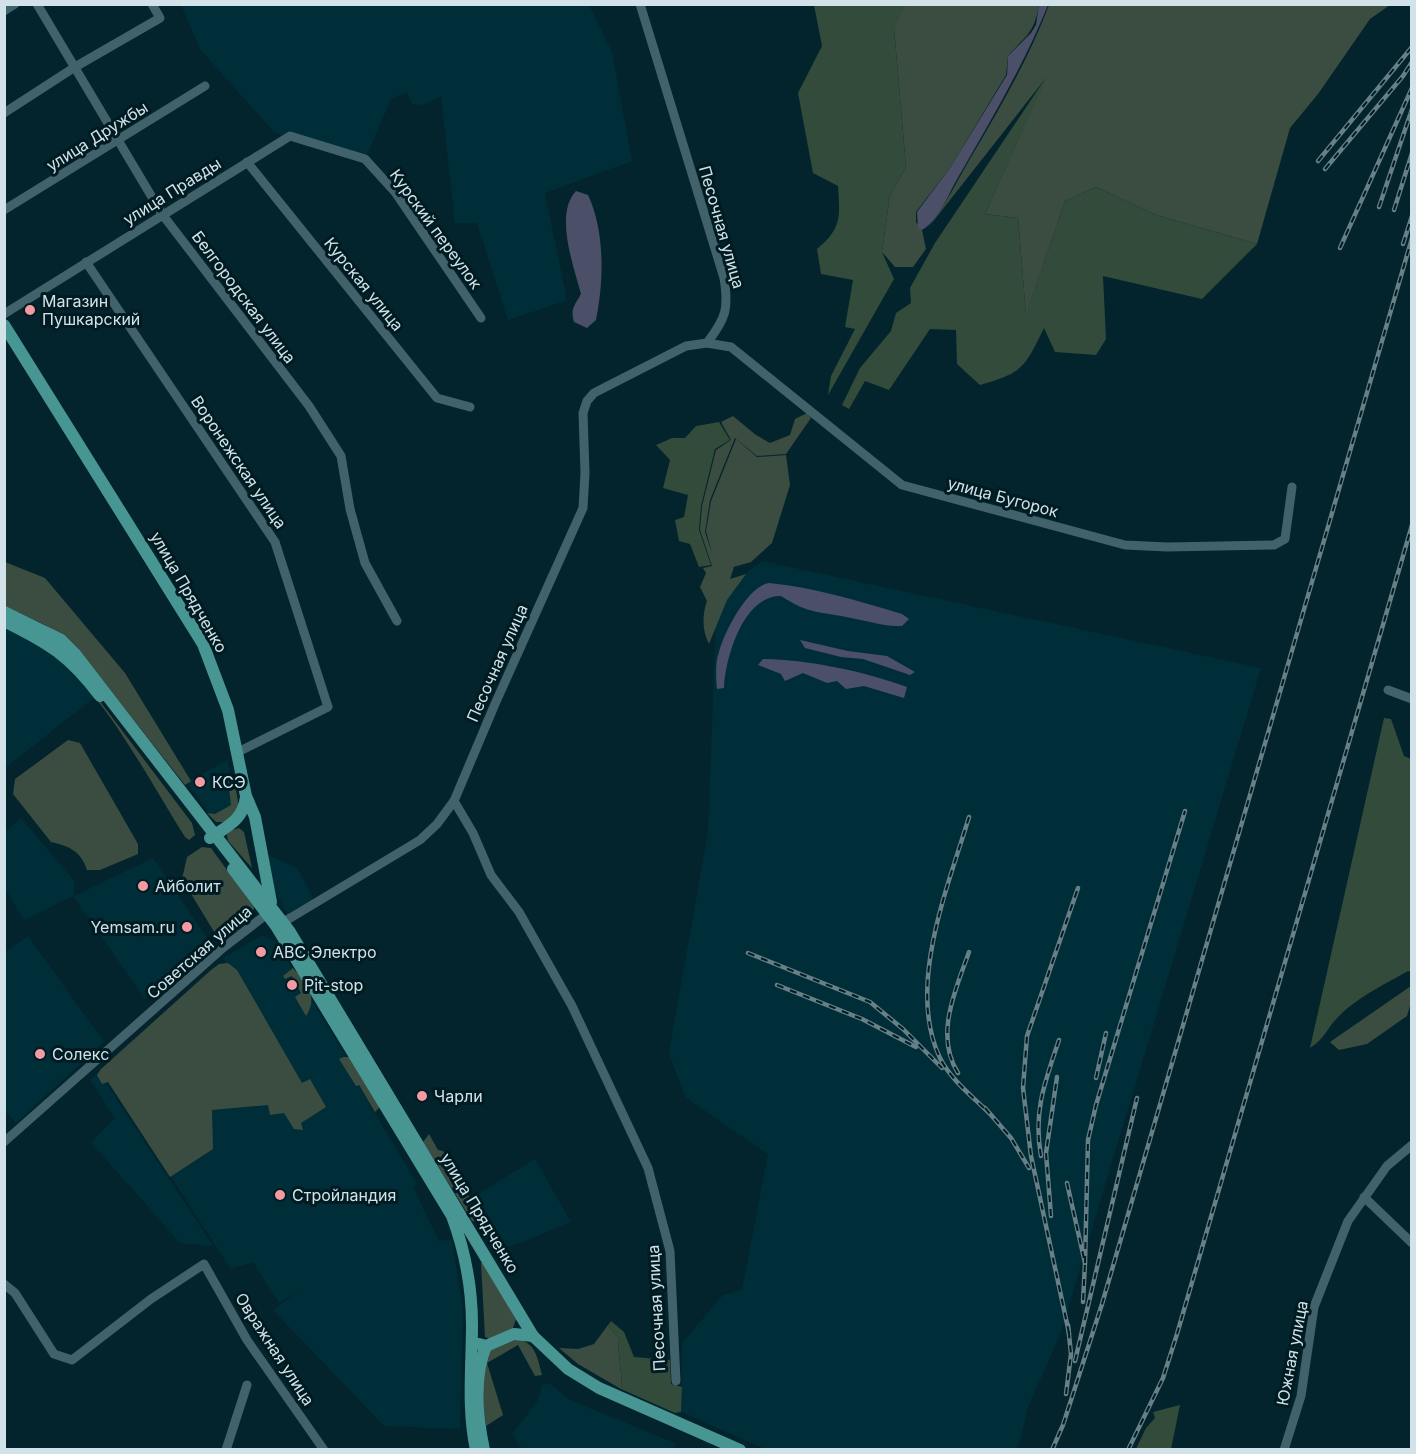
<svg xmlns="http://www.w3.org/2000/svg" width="1416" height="1454" font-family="Inter,sans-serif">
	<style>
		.built { fill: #002e38 }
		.green { fill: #3b4c40 }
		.forest { fill: #334b3a }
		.water { fill: #4c4f68 }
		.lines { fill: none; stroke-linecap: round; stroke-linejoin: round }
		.minor { stroke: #42626b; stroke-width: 9 }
		.major { stroke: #489693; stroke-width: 12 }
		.rail-casing { stroke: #678087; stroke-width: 4.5 }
		.rail { stroke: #001b22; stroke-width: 2; stroke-dasharray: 7; stroke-linecap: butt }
		.poi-dot { fill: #f49aa3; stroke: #001b22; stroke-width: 2 }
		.labels { text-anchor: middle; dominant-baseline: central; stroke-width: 6; stroke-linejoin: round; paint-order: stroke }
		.street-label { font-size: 16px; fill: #d1e3e8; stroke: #001b22 }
		.poi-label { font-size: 16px; fill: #d1e3e8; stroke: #001b22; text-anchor: start }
	</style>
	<rect width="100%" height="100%" fill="#03242c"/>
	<g class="built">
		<polygon points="181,5 589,5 612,52 632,161 545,193 567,300 508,320 477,223 455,223 441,96 424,105 412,104 407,92 391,99 365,160 275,133 200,49"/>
		<polygon points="762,561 1261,668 1060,1335 1028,1407 1019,1445 1015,1449 765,1449 681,1412 682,1343 723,1295 742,1290 768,1154 685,1097 669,1053 708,831 717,594"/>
		<polygon points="4,626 58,655 95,697 5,768"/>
		<polygon points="228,760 235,805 229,811 210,815 187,782"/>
		<polygon points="21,818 74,881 74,896 153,858 211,944 145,999 73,896 24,920 4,886 5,832"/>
		<polygon points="268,855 297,868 311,893 313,901 289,917 275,892"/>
		<polygon points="262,935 275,941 358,1076 356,1081 417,1184 413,1187 439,1241 452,1239 463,1311 460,1429 384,1426 273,1310 301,1289 279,1303 253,1262 231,1269 154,1151 211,1110 301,1091 223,958"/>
		<polygon points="28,936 104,1042 16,1123 5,1111 5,952"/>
		<polygon points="99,1072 213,1246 180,1243 91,1142 115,1118 90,1080"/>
		<polygon points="535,1159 571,1222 521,1243 493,1251 467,1201"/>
		<polygon points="543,1384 550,1384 570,1400 675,1443 673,1449 522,1449 512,1434 537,1402"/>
	</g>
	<g class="green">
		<path d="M 892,5 L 1039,5 C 1034,34 1026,35 1008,56 L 1006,75 L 950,168 L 916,212 L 916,222 L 922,230 L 926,249 L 913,267 L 895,267 L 882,252 L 890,195 L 906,167 Z"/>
		<path d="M 1049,5 L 1390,5 L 1370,19 L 1318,94 L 1290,128 L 1257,244 L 1156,215 L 1096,187 L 1065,201 L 1026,315 L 1018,218 L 985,214 L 1045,79 L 928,228 C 945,206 957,181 971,157 C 1000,108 1029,58 1049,5 Z"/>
		<path d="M 807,413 L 811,418 L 786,454 L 757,456 L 735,438 L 710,500 L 705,532 L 712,553 L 706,531 L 711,501 L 736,439 L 757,457 L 786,455 L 790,485 L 772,543 L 751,562 L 730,568 L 734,567 L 730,579 L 746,574 L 727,600 L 709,644 C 702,631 702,615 707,601 L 700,587 L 706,573 L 703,568 L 712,566 L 700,530 L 702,506 L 716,450 L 731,440 L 721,422 L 733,416 L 756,435 L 770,443 L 790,435 L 795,419 Z"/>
		<polygon points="5,562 45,578 125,673 191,781 185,785 78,649 45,625 5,606"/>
		<path d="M 4,625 L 51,649 L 93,692 L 192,823 L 195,835 L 189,840 L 185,837 C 149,780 108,700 57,657 C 42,644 22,636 5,628 Z"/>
		<path d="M 68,740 L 80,743 L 138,844 L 138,854 L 100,870 L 87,870 C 81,851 69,846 51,842 L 13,794 L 15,779 Z"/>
		<polygon points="228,781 235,784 239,808 226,822 216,822 207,813 215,814 231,805"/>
		<polygon points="239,828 244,832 252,868 228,841 227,835 229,831"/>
		<path d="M 202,847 L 211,848 L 254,907 C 253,917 234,939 222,936 C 220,936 215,932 213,930 L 182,879 L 187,857 Z"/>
		<polygon points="228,963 237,970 302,1083 310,1079 326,1107 301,1123 303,1130 294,1129 284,1113 270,1115 268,1105 212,1110 213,1149 170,1177 108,1082 102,1084 97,1075 101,1069 211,970 219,964"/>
		<path d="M 293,968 C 306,982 319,997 306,1016 L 295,997 L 301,993 L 292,976 L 285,979 L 283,976 Z"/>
		<polygon points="1411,986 1411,1002 1407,1016 1367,1044 1339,1050 1330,1042"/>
		<polygon points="343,1057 350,1057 380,1107 375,1112 359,1085 356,1086 339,1059"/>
		<polygon points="429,1134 438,1150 443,1151 471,1199 480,1223 472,1221 423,1142"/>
		<polygon points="483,1262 516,1319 512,1331 490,1339 485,1337 481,1263"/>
		<path d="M 608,1325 L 619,1339 C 617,1356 623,1372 621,1389 L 578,1364 L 559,1348 L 578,1349 L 594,1344 Z"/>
		<path d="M 516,1340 C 535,1340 538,1359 542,1375 L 535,1376 L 518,1345 L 487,1363 L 503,1415 L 486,1426 C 483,1401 480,1375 489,1351 Z"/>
	</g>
	<g class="forest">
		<path d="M 814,5 L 906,5 L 894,28 L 906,167 L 890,195 L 882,252 L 894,279 L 828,395 L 831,376 L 855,329 L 845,327 L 853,280 L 821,274 L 817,249 C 842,228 840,217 838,186 L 813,173 L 798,93 L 822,46 Z"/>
		<path d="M 1047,76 L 985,214 L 1018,218 L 1026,314 L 1065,201 L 1096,187 L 1156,215 L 1257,244 L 1202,299 L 1103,276 L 1106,339 L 1096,355 L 1055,352 L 1044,328 C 1025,367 1023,373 980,385 L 957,364 L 956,330 L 930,329 L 889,390 L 865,381 L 849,409 L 842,405 L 860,368 L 891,331 L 896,313 L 911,303 L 910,288 L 935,243 Z"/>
		<polygon points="719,422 730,440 715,449 701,506 699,530 711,565 699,567 690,544 679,541 675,520 684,517 688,495 663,488 670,460 656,445 672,438 685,438 696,426"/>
		<path d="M 1384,718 L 1391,719 L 1404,756 L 1411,759 L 1411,972 L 1408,971 C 1385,984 1356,998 1338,1017 C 1327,1028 1324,1040 1310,1048 Z"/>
		<path d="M 611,1321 L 624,1332 L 634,1357 L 670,1360 L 671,1384 L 682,1387 L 681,1412 L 675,1413 L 621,1389 C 623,1372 617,1356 619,1339 L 608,1325 Z"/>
		<polygon points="1180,1405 1171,1449 1136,1449 1146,1428 1155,1418 1153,1412"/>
	</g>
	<g class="water">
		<path d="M 1039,5 L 1048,5 C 1023,67 989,123 956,181 C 947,197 939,220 922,230 L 918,228 L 917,212 L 950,168 L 999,88 L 1007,75 L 1008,56 L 1031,33 L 1036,25 Z"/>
		<path d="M 576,191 L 588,195 C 605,231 604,281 596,320 L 587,328 L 574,322 C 570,308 575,305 581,294 C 574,267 554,214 576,191 Z"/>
		<path d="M 769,583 C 814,587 858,601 902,614 L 909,619 L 902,626 C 884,627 869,621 851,618 C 819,611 810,615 781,596 C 743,595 725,659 724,688 L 717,689 C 716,677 715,663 719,652 C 724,632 748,586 769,583 Z"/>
		<polygon points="800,640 848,651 887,656 915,672 910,675 863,659 841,657 805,648"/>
		<path d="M 763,659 C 811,660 862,671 907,687 L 904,698 L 864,686 L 846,689 L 837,681 L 827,683 L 803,673 L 785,681 L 781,674 L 758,665 Z"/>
	</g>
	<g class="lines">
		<g class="minor">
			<polyline points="37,4 162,214 309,406 341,456 350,509 365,563 397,621"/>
			<path d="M 640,4 L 724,278 C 729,309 726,318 707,343"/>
			<polyline points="4,11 15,4"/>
			<polyline points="4,113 75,67 160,18 152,4"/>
			<polyline points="247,162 437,398 470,407"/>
			<polyline points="4,210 205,86"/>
			<polyline points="86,262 275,542 328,707 238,752"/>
			<polyline points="4,314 290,136 365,159 395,192 481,318"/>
			<polyline points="1388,690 1412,699"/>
			<polyline points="4,1142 223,948 267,914 283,922 292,917 420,840 437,824 454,801"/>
			<polyline points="1364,1197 1412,1243"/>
			<polyline points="4,1284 15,1293 54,1354 72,1360 151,1299 204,1264 247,1340 324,1450"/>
			<polyline points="676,1381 670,1251 648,1168 572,1006 519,912 491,875 473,833 454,801 495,704 583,508 585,473 583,413 587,401 594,393 686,346 707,343 731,347 902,485 1125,545 1167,547 1274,545 1285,539 1292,487"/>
			<polyline points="226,1450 247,1385"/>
			<polyline points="1284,1450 1301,1396 1314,1307 1348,1221 1387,1166 1412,1145"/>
		</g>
		<g class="major">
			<polyline points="4,325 203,644 228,710 246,796 255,817 271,902"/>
			<polyline points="4,612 61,640 75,654 290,932 533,1336 568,1369 599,1388 740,1450"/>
			<path d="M 4,621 C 49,643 70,656 100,696"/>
			<path d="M 210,838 C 228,826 243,820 246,797"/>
			<path d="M 233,869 L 276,926 L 452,1216 C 465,1251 472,1287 472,1325 C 472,1367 467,1408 476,1450"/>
			<polyline points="479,1344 486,1346 514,1334 533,1336"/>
			<path d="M 484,1450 C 477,1417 473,1377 486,1346"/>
		</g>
		<defs>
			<g id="rail">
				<polyline points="1318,161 1412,47"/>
				<polyline points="1325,169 1403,76 1412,62"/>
				<polyline points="1379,207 1412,109"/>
				<polyline points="1394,210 1412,153"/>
				<polyline points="1403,244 1412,216"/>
				<polyline points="1340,248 1412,88"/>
				<path d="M 969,817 C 948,887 906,987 940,1058 C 951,1080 973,1097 989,1113"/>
				<polyline points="748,953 870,1002 903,1029 942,1068"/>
				<polyline points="777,985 862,1019 916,1047"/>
				<path d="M 958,1073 C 934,1035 956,989 969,952"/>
				<polyline points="1096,1078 1106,1033"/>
				<polyline points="985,1108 1011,1138 1029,1168"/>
				<path d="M 1041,1156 C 1033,1111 1045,1082 1059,1040"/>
				<polyline points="1067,1183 1085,1263 1083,1302"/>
				<polyline points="1051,1216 1046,1153 1057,1077"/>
				<polyline points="1085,1263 1088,1140 1096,1105 1185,811"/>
				<polyline points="1069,1333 1031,1156 1023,1088 1027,1036 1078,888"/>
				<polyline points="1075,1361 1137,1098"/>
				<polyline points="1066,1394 1071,1354 1068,1325"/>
				<polyline points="1052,1450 1063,1425 1102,1304 1412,238"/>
				<polyline points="1128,1450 1163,1378 1177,1334 1412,525"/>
			</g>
		</defs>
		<use href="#rail" class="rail-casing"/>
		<use href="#rail" class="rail"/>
	</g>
	<g class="poi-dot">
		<circle cx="30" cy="310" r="6"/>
		<circle cx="200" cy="782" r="6"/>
		<circle cx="143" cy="886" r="6"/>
		<circle cx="187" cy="927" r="6"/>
		<circle cx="261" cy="952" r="6"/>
		<circle cx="292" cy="985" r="6"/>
		<circle cx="40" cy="1054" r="6"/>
		<circle cx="422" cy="1096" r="6"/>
		<circle cx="280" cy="1195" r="6"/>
	</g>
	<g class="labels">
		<g class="street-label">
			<text transform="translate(97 136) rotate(-32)">улица Дружбы</text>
			<text transform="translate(172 191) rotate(-32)">улица Правды</text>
			<text transform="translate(722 227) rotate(74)">Песочная улица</text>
			<text transform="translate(436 229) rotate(54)">Курский переулок</text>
			<text transform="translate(364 284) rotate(51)">Курская улица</text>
			<text transform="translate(244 297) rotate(53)">Белгородская улица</text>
			<text transform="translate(239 462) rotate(56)">Воронежская улица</text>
			<text transform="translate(1003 497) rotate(15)">улица Бугорок</text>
			<text transform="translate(189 592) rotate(60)">улица Прядченко</text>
			<text transform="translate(497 663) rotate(-66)">Песочная улица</text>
			<text transform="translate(199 952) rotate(-41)">Советская улица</text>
			<text transform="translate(480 1213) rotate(59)">улица Прядченко</text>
			<text transform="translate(656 1308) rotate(-93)">Песочная улица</text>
			<text transform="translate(275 1349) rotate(57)">Овражная улица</text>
			<text transform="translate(1292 1353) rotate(-79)">Южная улица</text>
		</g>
		<g class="poi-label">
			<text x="42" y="301">Магазин<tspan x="42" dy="18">Пушкарский</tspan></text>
			<text x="212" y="782">КСЭ</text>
			<text x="155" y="886">Айболит</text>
			<text x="175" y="927" text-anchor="end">Yemsam.ru</text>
			<text x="273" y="952">АВС Электро</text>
			<text x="304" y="985">Pit-stop</text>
			<text x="52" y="1054">Солекс</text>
			<text x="434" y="1096">Чарли</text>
			<text x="292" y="1195">Стройландия</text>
		</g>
	</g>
	<rect width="1416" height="1454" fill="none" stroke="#d1e3e8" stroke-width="12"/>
</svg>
